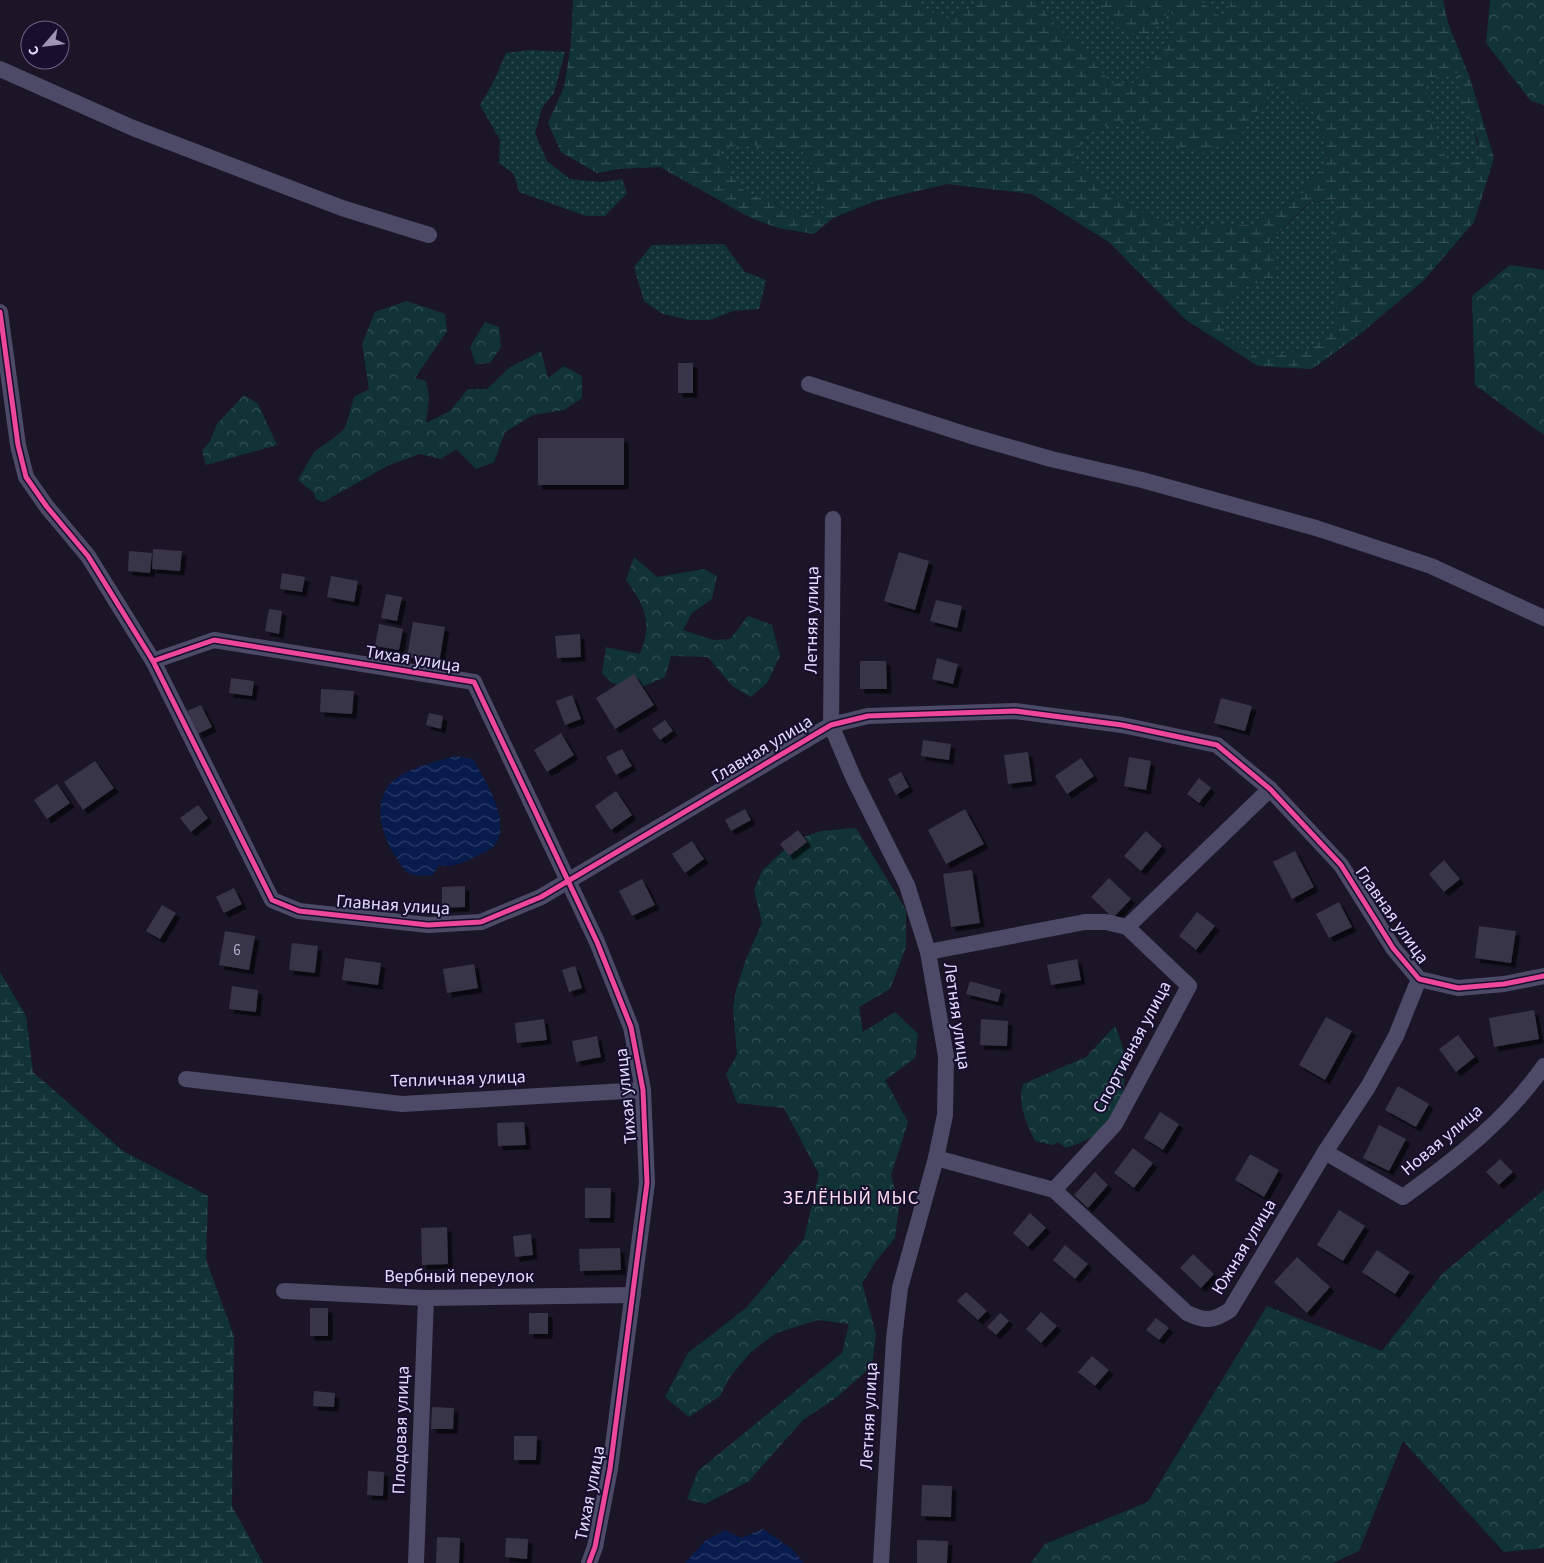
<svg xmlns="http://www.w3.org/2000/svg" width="1544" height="1563" font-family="'Source Sans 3',sans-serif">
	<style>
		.grass { fill: url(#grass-dots) }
		.forest { fill: url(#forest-crowns) }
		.wetland { fill: url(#wetland-marsh); fill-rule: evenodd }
		.water { fill: url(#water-waves) }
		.building { fill: #393448; filter: url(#shadow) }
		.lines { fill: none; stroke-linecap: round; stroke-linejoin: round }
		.minor { stroke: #4d4a68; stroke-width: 16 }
		.cycleway-casing { stroke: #160f2e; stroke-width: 8 }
		.cycleway { stroke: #ed469a; stroke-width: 5 }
		.labels { text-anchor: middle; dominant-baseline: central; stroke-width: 4; stroke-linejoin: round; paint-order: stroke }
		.number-label { font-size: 15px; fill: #b8b1d1 }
		.street-label { font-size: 18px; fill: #e2dbff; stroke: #160f2e }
		.neighbourhood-label { font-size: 19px; letter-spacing: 1px; fill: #ffddf0; stroke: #160f2e }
	</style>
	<defs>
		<pattern id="grass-dots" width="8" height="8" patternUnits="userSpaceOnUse" patternTransform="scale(1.25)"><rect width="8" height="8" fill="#123336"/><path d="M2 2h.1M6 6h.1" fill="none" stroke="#345054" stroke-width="1.8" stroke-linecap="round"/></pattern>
		<pattern id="forest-crowns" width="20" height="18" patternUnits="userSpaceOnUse" patternTransform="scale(1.25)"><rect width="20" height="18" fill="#123336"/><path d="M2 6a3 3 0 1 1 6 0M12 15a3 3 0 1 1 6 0" fill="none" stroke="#345054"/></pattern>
		<pattern id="wetland-marsh" width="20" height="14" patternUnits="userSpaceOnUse" patternTransform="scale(1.25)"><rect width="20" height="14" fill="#123336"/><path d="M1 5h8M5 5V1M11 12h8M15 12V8" fill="none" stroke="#345054"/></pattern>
		<pattern id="water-waves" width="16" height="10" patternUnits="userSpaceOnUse" patternTransform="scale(1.25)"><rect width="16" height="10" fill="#071b4c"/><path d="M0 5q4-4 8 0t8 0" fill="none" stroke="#2b3c67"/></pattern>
		<filter id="shadow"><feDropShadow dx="4.5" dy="4.5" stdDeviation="0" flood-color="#0009"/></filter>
	</defs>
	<rect width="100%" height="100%" fill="#1a1627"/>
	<g class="grass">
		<polygon points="916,0 978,0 968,10 942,20"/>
		<polygon points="1036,0 1093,0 1122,32 1175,2 1167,42 1134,83 1111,83 1092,60 1056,26"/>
		<polygon points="1199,0 1233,0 1222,18"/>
		<polygon points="529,50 565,52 554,93 542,108 535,133 547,161 570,179 602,182 622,179 627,193 605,216 586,216 519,192 514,174 499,163 500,140 480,105 493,83 506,53"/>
		<path d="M 1457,73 C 1464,102 1478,130 1479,160 C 1470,162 1457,164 1448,159 C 1436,151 1428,95 1425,80 Z"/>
		<polygon points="1279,81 1318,117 1328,160 1303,193 1254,224 1198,228 1154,219 1113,195 1070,161 1089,133 1129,118 1161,141 1238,138"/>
		<path d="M 751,145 L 779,151 L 800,148 L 810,162 L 811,179 L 819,195 L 824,214 L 785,211 L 769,198 L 746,194 L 718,154 C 725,144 740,146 751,145 Z"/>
		<polygon points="1341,199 1332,240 1337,282 1338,325 1311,350 1259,357 1234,345 1221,324 1221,305 1245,287 1280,275 1269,242 1311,202"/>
		<polygon points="724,244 745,272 766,280 759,309 733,311 710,320 689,320 663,314 644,301 634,267 652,245"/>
	</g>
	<g class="forest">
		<polygon points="1490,0 1544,0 1544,105 1531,101 1486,43"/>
		<polygon points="1510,265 1544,270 1544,435 1475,385 1472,296"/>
		<polygon points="407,301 445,314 447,331 415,378 426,381 429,398 426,423 450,411 468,389 487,389 509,368 541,351 548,378 564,366 582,376 582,398 564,410 533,415 505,432 494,462 476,469 456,449 441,459 420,454 389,465 323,502 316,499 314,493 298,480 314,452 339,434 346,426 354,397 369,389 362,344 375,312"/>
		<polygon points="485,322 499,327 501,347 490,363 476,364 470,347"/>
		<polygon points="244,395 258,404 277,445 206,465 202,451 210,441 217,424"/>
		<path d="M 634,557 L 657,577 L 704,569 L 717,576 L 712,599 L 692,613 L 683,630 L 713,640 L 730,639 L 748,616 L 772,625 L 780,656 L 767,683 L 751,697 L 732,686 L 708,657 L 671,656 L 665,677 L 635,690 L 612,683 L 602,673 L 606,647 L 640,654 C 653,622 645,606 626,580 Z"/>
		<polygon points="856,828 906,910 906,947 890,989 859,1007 863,1032 895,1012 918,1034 915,1058 885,1080 908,1122 891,1175 899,1205 895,1238 876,1261 862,1283 876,1334 872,1366 837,1397 803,1420 749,1481 705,1504 687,1499 698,1471 842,1353 849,1324 818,1320 776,1333 750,1353 730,1377 720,1396 689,1417 665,1397 688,1353 746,1308 804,1239 819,1174 784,1108 737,1103 726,1074 737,1055 733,1008 736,990 746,959 762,923 754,890 762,871 795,840 821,831"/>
		<path d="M 1115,1026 C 1118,1034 1122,1043 1124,1052 C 1128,1074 1123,1113 1104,1129 C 1093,1138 1080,1143 1066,1148 L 1058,1142 L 1053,1145 L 1035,1141 C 1027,1124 1017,1104 1023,1084 L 1086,1057 Z"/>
		<polygon points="1544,1190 1544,1548 1504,1552 1403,1441 1359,1551 1333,1563 1031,1563 1045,1544 1148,1502 1267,1306 1382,1351 1443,1273"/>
	</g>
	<g class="wetland">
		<path d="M 573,0 L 916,0 L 942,20 L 968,10 L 978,0 L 1036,0 L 1056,26 L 1092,60 L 1111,83 L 1134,83 L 1167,42 L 1175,3 L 1150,35 L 1122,32 L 1093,0 L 1199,0 L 1222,18 L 1233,0 L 1443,0 L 1448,23 L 1470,78 L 1494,158 L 1474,222 L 1423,281 L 1360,334 L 1312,369 L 1258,366 L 1186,320 L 1109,242 L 1032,194 L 947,184 L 875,201 L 833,218 L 814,234 L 778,228 L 751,218 L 660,167 L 618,169 L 597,173 L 561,152 L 548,123 L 564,87 L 571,44 ZM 1457,73 L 1463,100 L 1478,140 L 1479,159 C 1470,162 1457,164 1448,159 C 1436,151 1428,96 1425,80 ZM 1279,81 L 1318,117 L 1328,159 L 1303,193 L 1254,224 L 1198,228 L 1154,219 L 1113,195 L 1071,161 L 1089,133 L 1129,118 L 1161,141 L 1202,153 L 1238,138 ZM 751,145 L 779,151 L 800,148 L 810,162 L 811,179 L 819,195 L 823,214 L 785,211 L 769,198 L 746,194 L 719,154 C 725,144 740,146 751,145 ZM 1340,199 L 1332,240 L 1337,282 L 1337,325 L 1311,350 L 1259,357 L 1234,345 L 1221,324 L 1221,305 L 1245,287 L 1280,275 L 1269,242 L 1310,202 Z"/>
		<polygon points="0,972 26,1016 33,1072 123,1151 208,1196 206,1260 234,1336 232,1506 263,1563 0,1563"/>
	</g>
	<g class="water">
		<path d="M 455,756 L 473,759 C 485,781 515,825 492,848 C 488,851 480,854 475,857 C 463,863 452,868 439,865 L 433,875 C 426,876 414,877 407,872 C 404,870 402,866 400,863 C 383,841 369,801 394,780 C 408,768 438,761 455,756 Z"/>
		<polygon points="763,1529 792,1549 804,1563 685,1563 705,1541 725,1530 741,1538"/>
	</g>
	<g class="building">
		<rect x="678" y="363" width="15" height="30"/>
		<rect x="538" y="438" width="86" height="47"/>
		<polygon points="153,549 182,551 180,571 152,569"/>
		<polygon points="129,551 152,553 150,573 128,571"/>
		<polygon points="899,552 929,561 915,610 884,601"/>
		<polygon points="282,573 305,577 302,592 280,589"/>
		<polygon points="331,576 358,581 354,602 327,597"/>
		<polygon points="386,594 402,597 397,621 381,618"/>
		<polygon points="936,600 962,606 957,628 930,621"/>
		<polygon points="269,609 282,611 279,634 265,631"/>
		<polygon points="413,622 445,627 439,663 407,657"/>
		<polygon points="379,624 403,629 399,650 375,646"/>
		<polygon points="580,634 581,657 557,658 555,636"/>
		<polygon points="937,658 958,664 953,684 932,679"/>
		<polygon points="860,661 886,661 887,689 860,689"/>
		<polygon points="634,674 654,705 615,729 596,698"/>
		<polygon points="231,678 254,681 252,696 229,693"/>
		<polygon points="321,689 354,691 352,714 320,712"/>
		<polygon points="572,695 581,719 565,725 556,701"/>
		<polygon points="1221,698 1252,706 1245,731 1214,723"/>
		<polygon points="201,705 212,727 198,734 187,711"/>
		<polygon points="429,713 443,716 441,729 426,725"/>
		<polygon points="665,720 673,731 660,740 652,729"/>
		<polygon points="561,733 574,755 547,772 534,750"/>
		<polygon points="923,740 951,744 949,760 921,756"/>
		<polygon points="622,749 632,766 616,775 606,757"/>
		<polygon points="1028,752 1032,781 1008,784 1004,755"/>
		<polygon points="1129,757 1151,761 1146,790 1124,786"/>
		<polygon points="1081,758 1094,776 1067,794 1055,776"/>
		<polygon points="95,761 114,788 83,810 64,782"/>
		<polygon points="901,772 909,787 896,795 888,779"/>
		<polygon points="1199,778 1211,788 1199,803 1187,794"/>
		<polygon points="57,784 70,803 47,819 34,800"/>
		<polygon points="616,791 632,815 611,830 595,806"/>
		<polygon points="198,805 208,818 191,832 180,818"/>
		<polygon points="745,809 751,820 731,831 725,820"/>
		<polygon points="965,809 984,844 946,864 928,830"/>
		<polygon points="798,830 807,842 789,856 780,844"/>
		<polygon points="1146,831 1162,846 1141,871 1124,856"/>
		<polygon points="692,841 704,859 685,873 672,854"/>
		<polygon points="1295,851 1314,887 1292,899 1273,862"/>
		<polygon points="1444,860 1460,879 1444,892 1429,874"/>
		<polygon points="972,870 980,923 951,927 943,874"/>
		<polygon points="1109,878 1131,899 1113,918 1091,897"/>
		<polygon points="642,879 655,905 632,916 619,891"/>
		<polygon points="465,886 465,907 442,908 442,887"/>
		<polygon points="234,888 242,904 224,913 216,897"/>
		<polygon points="1339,902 1352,927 1329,938 1316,914"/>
		<polygon points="162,905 176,913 160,939 146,931"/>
		<polygon points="1197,912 1215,926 1196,950 1179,936"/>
		<polygon points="1479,926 1516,931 1511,963 1475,958"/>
		<polygon points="225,931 255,936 249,970 219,965"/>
		<polygon points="292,943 318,946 315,973 289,970"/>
		<polygon points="345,958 381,963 378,985 342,980"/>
		<polygon points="1077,959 1081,980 1051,985 1047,965"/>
		<polygon points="474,964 478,988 447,993 443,969"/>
		<polygon points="575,966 582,988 569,992 562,970"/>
		<polygon points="970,981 1001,990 998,1002 966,994"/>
		<polygon points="232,986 258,990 256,1012 229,1009"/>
		<polygon points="1534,1010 1539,1039 1494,1047 1489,1018"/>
		<polygon points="1326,1017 1352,1031 1325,1080 1299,1065"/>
		<polygon points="544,1019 547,1040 517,1043 515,1023"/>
		<polygon points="981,1019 1008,1021 1007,1046 980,1045"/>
		<polygon points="1458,1035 1475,1057 1456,1072 1439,1049"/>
		<polygon points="597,1036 601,1057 576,1062 572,1041"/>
		<polygon points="1398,1086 1429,1104 1416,1127 1385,1110"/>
		<polygon points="1160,1112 1179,1124 1163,1150 1144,1138"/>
		<polygon points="524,1122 526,1145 498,1146 497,1123"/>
		<polygon points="1379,1125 1406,1139 1389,1171 1363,1158"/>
		<polygon points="1133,1148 1153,1163 1134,1188 1114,1173"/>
		<polygon points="1250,1154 1279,1170 1264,1197 1235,1180"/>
		<polygon points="1500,1159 1513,1172 1499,1185 1486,1172"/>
		<polygon points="1095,1172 1108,1185 1088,1208 1074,1195"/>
		<polygon points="585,1188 611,1188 610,1218 585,1218"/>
		<polygon points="1339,1210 1365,1226 1343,1261 1317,1245"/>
		<polygon points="1030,1213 1046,1228 1028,1247 1013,1233"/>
		<polygon points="447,1227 448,1264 422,1265 421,1228"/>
		<polygon points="531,1234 533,1255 515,1257 513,1236"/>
		<polygon points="1065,1245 1088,1264 1075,1279 1053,1260"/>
		<polygon points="620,1248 621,1270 580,1271 579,1249"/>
		<polygon points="1377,1250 1410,1272 1395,1294 1362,1272"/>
		<polygon points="1193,1254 1214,1274 1201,1288 1180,1268"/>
		<polygon points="1297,1257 1330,1287 1307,1313 1274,1282"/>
		<polygon points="966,1292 987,1311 978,1320 957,1301"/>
		<rect x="310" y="1308" width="18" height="28"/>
		<polygon points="1041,1312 1057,1326 1041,1343 1026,1329"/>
		<rect x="529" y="1313" width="19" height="21"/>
		<polygon points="1000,1313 1009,1321 996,1335 987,1327"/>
		<polygon points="1156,1318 1169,1328 1159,1340 1146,1330"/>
		<polygon points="1092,1356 1109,1370 1095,1386 1078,1372"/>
		<polygon points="314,1391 335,1393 334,1407 313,1406"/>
		<polygon points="432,1407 454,1408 453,1429 431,1429"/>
		<polygon points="514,1436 537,1436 536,1460 514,1460"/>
		<polygon points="368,1471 384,1472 383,1496 367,1495"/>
		<polygon points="922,1485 952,1486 951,1517 921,1516"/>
		<polygon points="437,1537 460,1538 459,1563 436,1563"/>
		<polygon points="506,1538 528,1539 527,1559 505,1557"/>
		<polygon points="917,1540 948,1541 947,1563 917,1563"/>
	</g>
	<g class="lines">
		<g class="minor">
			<polyline points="0,69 133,128 342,208 429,235"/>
			<polyline points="0,312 18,445 26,477 47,507 88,556 153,661 272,900 299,911 428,925 481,922 541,897 831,725 868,716 1015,711 1122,725 1217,745 1270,789 1341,865 1393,948 1419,979 1458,988 1504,984 1544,976"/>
			<polyline points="809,384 971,436 1051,459 1142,480 1316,528 1431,566 1544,618"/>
			<polyline points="833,519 831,725 854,779 907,885 928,952 946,1056 945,1115 936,1158 900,1288 894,1339 881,1563"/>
			<polyline points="153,661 214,640 474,682 597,942 631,1027 643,1090 647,1183 610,1469 595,1547 589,1563"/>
			<polyline points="1127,927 1270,789"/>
			<polyline points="928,952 1085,922 1106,922 1127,927 1189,986 1115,1124 1054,1190"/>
			<polyline points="186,1079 402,1104 643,1090"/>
			<path d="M 1325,1152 L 1403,1197 C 1456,1159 1506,1120 1544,1066"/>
			<path d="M 936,1158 L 1054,1190 L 1187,1313 C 1206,1322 1213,1321 1230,1310 L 1325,1152 L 1368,1087 L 1396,1036 L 1419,979"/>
			<polyline points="284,1291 426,1298 633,1295"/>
			<polyline points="416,1563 426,1298"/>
		</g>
		<defs>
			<g id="cycleway">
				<polyline points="0,312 18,445 26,477 47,507 88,556 153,661 272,900 299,911 428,925 481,922 541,897 831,725 868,716 1015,711 1122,725 1217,745 1270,789 1341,865 1393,948 1419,979 1458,988 1504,984 1544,976"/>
				<polyline points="153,661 214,640 474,682 597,942 631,1027 643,1090 647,1183 610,1469 595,1547 589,1563"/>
			</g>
		</defs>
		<use href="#cycleway" class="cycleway-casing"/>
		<use href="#cycleway" class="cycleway"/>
	</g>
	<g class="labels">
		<g class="number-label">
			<text x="237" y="950">6</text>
		</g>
		<g class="street-label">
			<text transform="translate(812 620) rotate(-89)">Летняя улица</text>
			<text transform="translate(413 659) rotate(9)">Тихая улица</text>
			<text transform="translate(762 749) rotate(-31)">Главная улица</text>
			<text transform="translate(393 905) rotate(4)">Главная улица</text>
			<text transform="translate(1392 915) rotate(55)">Главная улица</text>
			<text transform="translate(957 1016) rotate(82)">Летняя улица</text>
			<text transform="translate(1132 1047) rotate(-62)">Спортивная улица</text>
			<text transform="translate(458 1079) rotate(-2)">Тепличная улица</text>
			<text transform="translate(626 1096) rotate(-96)">Тихая улица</text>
			<text transform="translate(1442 1140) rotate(-40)">Новая улица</text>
			<text transform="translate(1244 1247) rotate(-59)">Южная улица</text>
			<text x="459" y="1276">Вербный переулок</text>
			<text transform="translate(869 1416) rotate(-87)">Летняя улица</text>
			<text transform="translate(401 1430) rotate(-88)">Плодовая улица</text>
			<text transform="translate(590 1493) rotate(-79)">Тихая улица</text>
		</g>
		<g class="neighbourhood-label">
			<text x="851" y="1198">ЗЕЛЁНЫЙ МЫС</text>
		</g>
	</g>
	<g transform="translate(45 45) rotate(242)"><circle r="24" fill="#160f2e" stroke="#686182"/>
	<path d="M0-4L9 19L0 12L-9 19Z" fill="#9c96b3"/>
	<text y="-8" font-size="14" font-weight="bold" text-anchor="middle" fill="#e2dbff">С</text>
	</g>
</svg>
